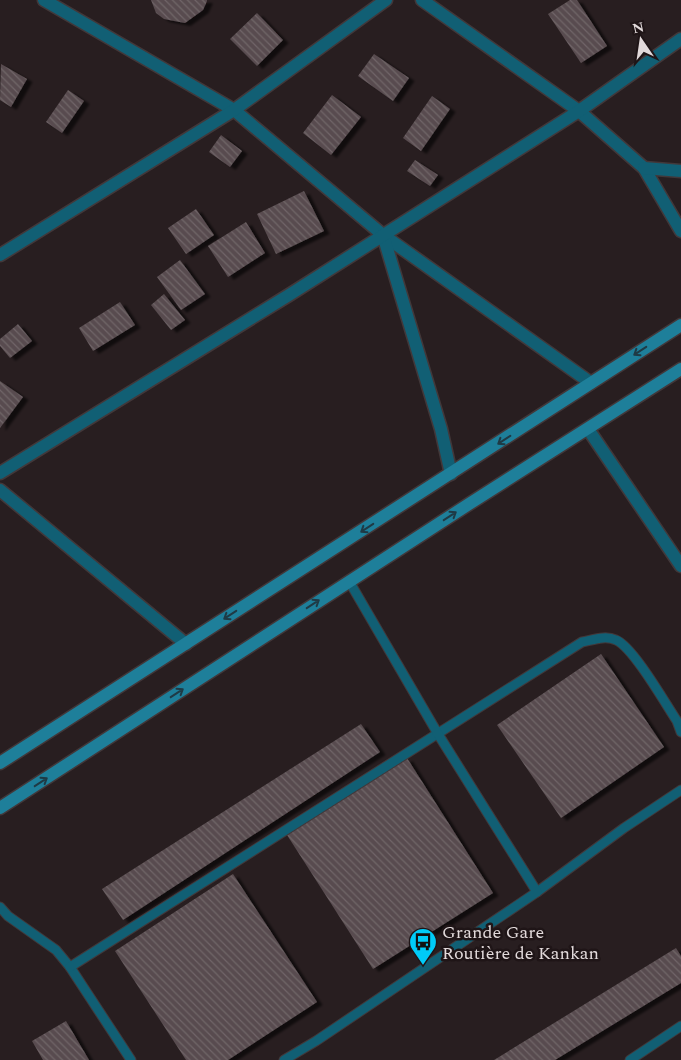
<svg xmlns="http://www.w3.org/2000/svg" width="681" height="1060" font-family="Spectral,serif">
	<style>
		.building { fill: url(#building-back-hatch); filter: url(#shadow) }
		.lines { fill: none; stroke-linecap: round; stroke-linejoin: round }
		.lane-casing { stroke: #42383a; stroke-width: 11 }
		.street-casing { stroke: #42383a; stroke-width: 15 }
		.secondary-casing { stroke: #42383a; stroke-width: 15 }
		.lane { stroke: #115f74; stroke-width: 9 }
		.street { stroke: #115f74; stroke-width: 12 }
		.secondary { stroke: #1e7f9a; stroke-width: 12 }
		.oneway { stroke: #1f3a45 }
		.labels { text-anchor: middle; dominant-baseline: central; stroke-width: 5; stroke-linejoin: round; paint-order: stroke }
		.poi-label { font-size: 18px; fill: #e2dadb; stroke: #1f1517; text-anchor: start }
	</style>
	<defs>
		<pattern id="building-back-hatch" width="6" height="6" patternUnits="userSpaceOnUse" patternTransform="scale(1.25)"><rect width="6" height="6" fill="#584c4f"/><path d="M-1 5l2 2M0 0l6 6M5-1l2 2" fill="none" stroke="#706568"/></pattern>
		<filter id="shadow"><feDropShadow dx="5.5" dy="3" stdDeviation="1" flood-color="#0009"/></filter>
	</defs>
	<rect width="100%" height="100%" fill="#281e20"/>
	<g class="building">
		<polygon points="151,0 207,0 207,1 203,10 185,23 164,19 156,13"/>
		<polygon points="570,0 577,0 607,46 581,63 548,14"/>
		<polygon points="257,13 283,40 257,66 230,39"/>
		<polygon points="374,54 409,78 393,101 358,76"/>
		<polygon points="1,64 27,79 11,107 0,100"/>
		<polygon points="68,90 84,101 62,133 46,122"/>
		<polygon points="332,95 361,117 331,155 303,133"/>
		<polygon points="432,96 450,109 421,151 403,138"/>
		<polygon points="221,135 242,151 230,167 209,152"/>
		<polygon points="415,160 438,175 430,186 407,171"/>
		<polygon points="304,191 324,231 276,254 257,214"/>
		<polygon points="196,209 214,235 186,254 168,228"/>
		<polygon points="246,222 265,253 228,277 208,246"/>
		<polygon points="180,260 205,294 181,310 157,277"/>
		<polygon points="164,294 185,320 171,330 151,305"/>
		<polygon points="120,302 135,325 93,351 79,328"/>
		<polygon points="18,324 32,341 10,358 0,346 0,339"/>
		<polygon points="0,381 23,397 0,428"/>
		<polygon points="601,654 664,747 561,818 497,725"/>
		<polygon points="361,724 380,752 123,920 102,889"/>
		<polygon points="407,758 493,893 373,969 287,835"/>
		<polygon points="233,874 317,1002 228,1060 186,1060 115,951"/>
		<polygon points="676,948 681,956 681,983 555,1060 494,1060"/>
		<polygon points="66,1021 89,1060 43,1060 32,1041"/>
	</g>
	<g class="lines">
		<defs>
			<g id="lane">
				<polyline points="537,892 624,828 681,790"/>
				<polyline points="0,907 8,916 56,950 70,967 131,1060"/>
				<path d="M 70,967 L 582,642 C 593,640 605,635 616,640 C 633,647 665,703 677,721 L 681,732"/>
				<polyline points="284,1060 316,1041 537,892 438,734 349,581"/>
				<polyline points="630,1060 681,1026"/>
			</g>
			<g id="street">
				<polyline points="44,0 234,110 383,235 591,383"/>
				<polyline points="422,0 579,111 644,168 681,231"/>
				<polyline points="644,168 681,171"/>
				<polyline points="383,235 441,429 451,474"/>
				<polyline points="0,255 234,110 386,0"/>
				<polyline points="588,429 681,566"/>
				<polyline points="0,473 289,295 579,111 681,39"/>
				<polyline points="0,490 186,644"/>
			</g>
			<g id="secondary">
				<polyline points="0,763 681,325"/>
				<polyline points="0,808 469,504 681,369"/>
			</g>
		</defs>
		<use href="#lane" class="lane-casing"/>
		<use href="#street" class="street-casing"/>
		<use href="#secondary" class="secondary-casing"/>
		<use href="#lane" class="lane"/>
		<use href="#street" class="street"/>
		<use href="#secondary" class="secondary"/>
	</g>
	<defs><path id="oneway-shaft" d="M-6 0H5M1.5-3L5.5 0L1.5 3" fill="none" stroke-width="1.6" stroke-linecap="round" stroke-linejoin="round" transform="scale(1.25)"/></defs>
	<g class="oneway">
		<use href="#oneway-shaft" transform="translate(640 351) rotate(147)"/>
		<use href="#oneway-shaft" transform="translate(504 440) rotate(147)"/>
		<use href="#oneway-shaft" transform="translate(450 516) rotate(-33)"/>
		<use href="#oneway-shaft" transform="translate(367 528) rotate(147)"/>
		<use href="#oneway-shaft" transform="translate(313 604) rotate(-33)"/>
		<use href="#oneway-shaft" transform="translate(230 615) rotate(147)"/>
		<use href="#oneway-shaft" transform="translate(177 693) rotate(-33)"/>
		<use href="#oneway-shaft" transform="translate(41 782) rotate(-33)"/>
	</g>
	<defs>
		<symbol id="bus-pin" viewBox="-11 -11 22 30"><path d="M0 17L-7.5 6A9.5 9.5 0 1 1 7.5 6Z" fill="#00cbf8" stroke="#1f1517"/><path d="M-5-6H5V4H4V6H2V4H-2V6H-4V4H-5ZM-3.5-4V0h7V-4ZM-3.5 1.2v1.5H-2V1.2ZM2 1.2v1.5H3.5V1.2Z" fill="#111"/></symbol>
	</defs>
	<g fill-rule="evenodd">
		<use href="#bus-pin" x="407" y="926" width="32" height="43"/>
	</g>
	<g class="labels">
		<g class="poi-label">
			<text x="442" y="932">Grande Gare<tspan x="442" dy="21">Routière de Kankan</tspan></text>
		</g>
	</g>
	<g transform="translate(641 40) rotate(347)" stroke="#1f1517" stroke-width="4" paint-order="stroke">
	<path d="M0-4L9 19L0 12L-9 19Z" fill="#e2dadb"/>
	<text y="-8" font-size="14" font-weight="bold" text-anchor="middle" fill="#e2dadb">N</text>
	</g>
</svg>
